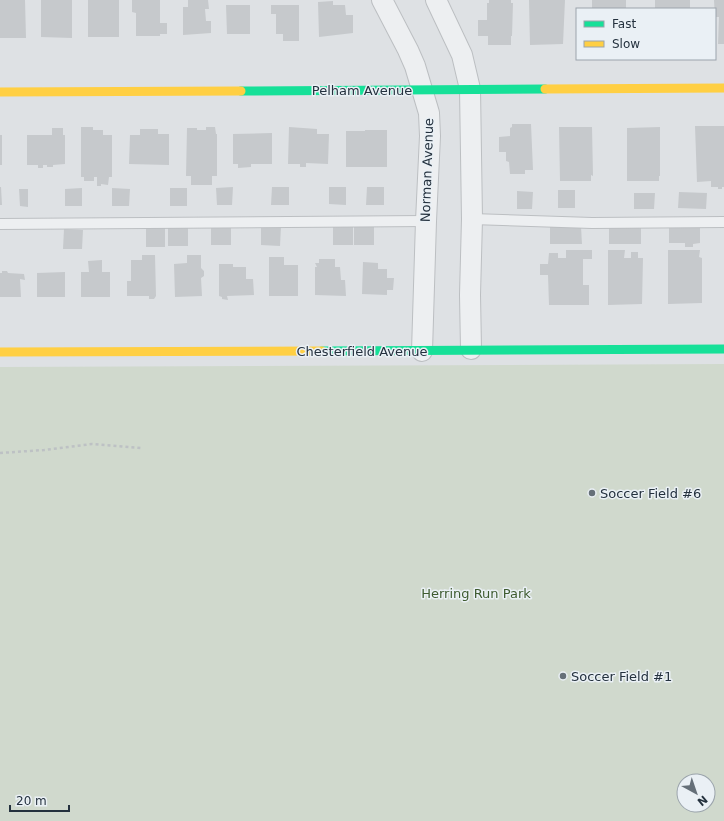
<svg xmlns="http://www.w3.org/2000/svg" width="724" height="821" font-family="'DejaVu Sans',sans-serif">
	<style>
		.green { fill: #d0d9cd; fill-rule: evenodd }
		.building { fill: #c6c9cc }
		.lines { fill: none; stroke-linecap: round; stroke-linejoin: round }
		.lane-casing { stroke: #bcbfc2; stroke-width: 12 }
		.street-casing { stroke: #bcbfc2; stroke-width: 22 }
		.path { stroke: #bdc1c4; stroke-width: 2.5; stroke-dasharray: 3 3; stroke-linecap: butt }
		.lane { stroke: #edeff1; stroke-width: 10 }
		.street { stroke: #edeff1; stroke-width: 20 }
		.fast { stroke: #16e098; stroke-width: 9 }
		.slow { stroke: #ffcf43; stroke-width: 9 }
		.poi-dot { fill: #656f78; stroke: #eaf0f5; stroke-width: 1.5 }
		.labels { text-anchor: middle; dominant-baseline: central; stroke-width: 3; stroke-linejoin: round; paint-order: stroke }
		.street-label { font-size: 13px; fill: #24313e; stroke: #eaf0f5 }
		.poi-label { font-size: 13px; fill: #24313e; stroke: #eaf0f5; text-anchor: start }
		.park-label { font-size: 13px; fill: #3e5b30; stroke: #eaf0f5 }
	</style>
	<rect width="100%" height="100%" fill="#dee1e4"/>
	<path class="green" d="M 724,364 L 724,821 L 0,821 L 0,367 ZM 684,781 L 708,781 L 708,805 L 684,805 Z"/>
	<g class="building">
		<polygon points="0,0 25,0 26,38 0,38"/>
		<polygon points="41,0 72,0 72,38 41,37"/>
		<rect x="88" y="0" width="31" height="37"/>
		<polygon points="132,0 160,0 160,23 167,23 167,34 160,34 160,36 136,36 136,13 132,12"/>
		<polygon points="188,0 208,0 209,9 205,9 206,21 211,21 211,33 183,35 183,7 188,7"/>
		<polygon points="489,0 511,0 511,3 513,3 512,36 511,36 511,45 488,45 488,36 478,36 478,20 487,20 487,3 489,3"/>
		<polygon points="529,0 565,0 563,44 530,45"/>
		<rect x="592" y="0" width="34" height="9"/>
		<rect x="655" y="0" width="35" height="9"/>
		<polygon points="714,0 724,0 724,44 718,44 719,17 715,17"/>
		<polygon points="333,1 333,5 345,5 346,15 353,15 353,33 319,37 318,2"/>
		<polygon points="226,5 250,5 250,34 227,34"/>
		<polygon points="271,5 299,5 299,41 283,41 283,34 276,34 276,14 271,14"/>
		<polygon points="512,124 531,124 533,170 525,170 525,174 510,174 509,162 506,161 506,152 499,152 499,137 510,136 510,128 512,127"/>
		<polygon points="695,126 724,126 724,187 722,187 722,189 718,189 718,187 711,187 711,181 697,182"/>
		<polygon points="81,127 93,127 93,130 103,130 103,135 112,135 112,177 109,177 108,185 101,184 101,186 97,186 97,177 94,177 94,181 84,181 84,177 81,177"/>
		<polygon points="206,127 215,127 216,134 217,134 217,176 212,176 212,185 191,185 191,176 186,176 187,128 197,128 197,130 206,130"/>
		<polygon points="289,127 317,129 317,134 329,134 328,164 306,163 306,167 300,167 300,164 288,164"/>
		<polygon points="559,127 592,127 593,176 591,175 591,181 560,181"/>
		<polygon points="660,127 660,176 659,176 659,181 627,181 627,128"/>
		<polygon points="52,128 63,128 63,135 65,135 65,164 53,165 53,167 47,167 47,165 43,165 43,168 38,168 38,165 27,165 27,135 52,135"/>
		<polygon points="140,129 158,129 158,134 169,134 169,165 129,164 130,135 140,135"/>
		<polygon points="365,130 387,130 387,167 346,167 346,131 365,131"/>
		<polygon points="272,133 272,164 251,164 251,167 238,168 238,164 233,164 233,134"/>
		<rect x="0" y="135" width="2" height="30"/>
		<polygon points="0,187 1,187 2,205 0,205"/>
		<polygon points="233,187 232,205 217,205 216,188"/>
		<polygon points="272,187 289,187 289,205 271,205"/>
		<polygon points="329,187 346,187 346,205 329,204"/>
		<polygon points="367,187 384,187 384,205 366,205"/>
		<polygon points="82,188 82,206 65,206 65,189"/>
		<polygon points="112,188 130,189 129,206 112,206"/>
		<rect x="170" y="188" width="17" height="18"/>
		<polygon points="19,189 28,189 28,207 20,206"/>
		<rect x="558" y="190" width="17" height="18"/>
		<polygon points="517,191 533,192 532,209 517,209"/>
		<polygon points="679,192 707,193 706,209 678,208"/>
		<polygon points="634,193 655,193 654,209 634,209"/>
		<rect x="333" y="225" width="20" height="20"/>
		<rect x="354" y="225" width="20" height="20"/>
		<polygon points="669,225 700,225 700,243 693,244 693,247 685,247 685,243 669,243"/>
		<polygon points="165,226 165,247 146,247 146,227"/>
		<rect x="211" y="226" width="20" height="19"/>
		<polygon points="261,226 281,226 280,246 261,245"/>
		<polygon points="641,226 641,244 609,244 609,227"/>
		<rect x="168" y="227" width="20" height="19"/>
		<polygon points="550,227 581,227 582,244 550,244"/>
		<polygon points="64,229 83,230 82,249 63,249"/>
		<polygon points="566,250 592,250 592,259 583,259 583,285 589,285 589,305 549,305 548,275 540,275 540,264 548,264 549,253 558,253 558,258 566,258"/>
		<polygon points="608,250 625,250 624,258 631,258 631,252 638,252 638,258 643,258 642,304 608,305"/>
		<polygon points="668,250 700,250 699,257 702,258 702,303 668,304"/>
		<polygon points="142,255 155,255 156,296 154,299 149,299 149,296 127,296 127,281 131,281 131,260 142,260"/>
		<polygon points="187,255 201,255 201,268 204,271 204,276 201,278 202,296 175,297 174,264 187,263"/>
		<polygon points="269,257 284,257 284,265 298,265 298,296 269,296"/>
		<polygon points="319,259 335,259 335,267 340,267 341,280 345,280 346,296 315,295 315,267 317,267 315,263 319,263"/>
		<polygon points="102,260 102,272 110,272 110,297 81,297 81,272 89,272 88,261"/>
		<polygon points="363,262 378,263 378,269 387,269 387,278 394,278 393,290 387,290 387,295 362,294"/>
		<polygon points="219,264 233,264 233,267 246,267 246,279 253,279 254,295 227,296 228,300 222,299 222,297 219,296"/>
		<polygon points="2,271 7,271 8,273 24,274 25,280 20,279 21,297 0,297 0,273 2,273"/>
		<polygon points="65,272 65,297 37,297 37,273"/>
	</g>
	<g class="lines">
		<defs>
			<g id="lane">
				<polyline points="472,219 592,223 724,222"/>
				<polyline points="0,224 426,221"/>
			</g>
			<g id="street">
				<polyline points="382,0 408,50 415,66 429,113 430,136 426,221 422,351"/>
				<polyline points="436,0 462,55 470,89 472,219 470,295 471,349"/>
			</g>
		</defs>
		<use href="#lane" class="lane-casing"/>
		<use href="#street" class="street-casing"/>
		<polyline class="path" points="0,453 44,450 92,444 141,448"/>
		<use href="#lane" class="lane"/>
		<use href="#street" class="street"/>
		<g class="fast">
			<polyline points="241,91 545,89"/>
			<polyline points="322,351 724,349"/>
		</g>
		<g class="slow">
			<polyline points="545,89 724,88"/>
			<polyline points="0,92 241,91"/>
			<polyline points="0,352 322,351"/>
		</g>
	</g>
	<g class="poi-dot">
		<circle cx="592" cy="493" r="4"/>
		<circle cx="563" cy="676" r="4"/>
	</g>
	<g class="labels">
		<g class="street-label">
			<text x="362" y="90">Pelham Avenue</text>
			<text transform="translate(427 170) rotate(-88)">Norman Avenue</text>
			<text x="362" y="351">Chesterfield Avenue</text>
		</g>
		<g class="poi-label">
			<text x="600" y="493">Soccer Field #6</text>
			<text x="571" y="676">Soccer Field #1</text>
		</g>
		<g class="park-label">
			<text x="476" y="593">Herring Run Park</text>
		</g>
	</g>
	<rect x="576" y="8" width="140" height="52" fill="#eaf0f5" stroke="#9ba4ac"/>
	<rect x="584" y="21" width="20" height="6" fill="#16e098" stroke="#9ba4ac"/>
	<text x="612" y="28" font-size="12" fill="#24313e">Fast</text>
	<rect x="584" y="41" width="20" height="6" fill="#ffcf43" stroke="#9ba4ac"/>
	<text x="612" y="48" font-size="12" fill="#24313e">Slow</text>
	<g transform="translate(696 793) rotate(140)"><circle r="19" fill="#eaf0f5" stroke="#9ba4ac"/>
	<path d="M0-3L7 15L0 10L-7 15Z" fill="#656f78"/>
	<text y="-6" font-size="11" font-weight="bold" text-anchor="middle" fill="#24313e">N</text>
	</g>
	<path d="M10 805v6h59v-6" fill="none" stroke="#24313e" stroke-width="2"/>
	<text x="16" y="805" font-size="12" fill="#24313e" stroke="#eaf0f5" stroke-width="3" paint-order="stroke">20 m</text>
</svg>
